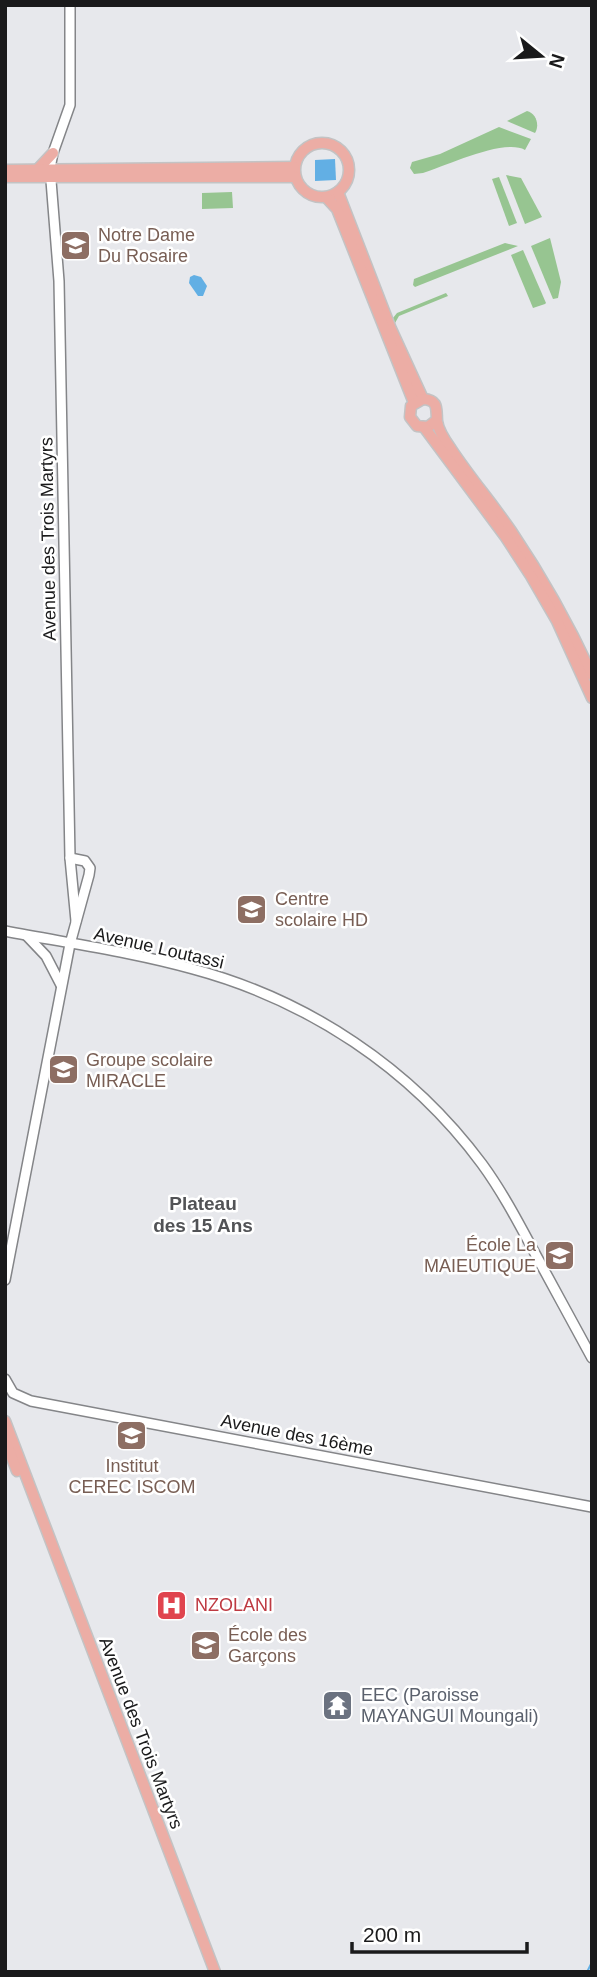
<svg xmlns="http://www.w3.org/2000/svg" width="597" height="1977" font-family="Arial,sans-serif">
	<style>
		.green { fill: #97c591 }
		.water { fill: #62afe4 }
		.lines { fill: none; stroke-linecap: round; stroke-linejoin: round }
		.stream { stroke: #62afe4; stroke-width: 2 }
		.secondary-casing { stroke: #848588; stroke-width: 12 }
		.primary-casing { stroke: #c3c3c4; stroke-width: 13 }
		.secondary { stroke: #fff; stroke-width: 9 }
		.primary { stroke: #ecada5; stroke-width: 10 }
		.labels { text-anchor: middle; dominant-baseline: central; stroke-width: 5; stroke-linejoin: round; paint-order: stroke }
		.education-label { font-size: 18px; fill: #785e54; stroke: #fff; text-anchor: start }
		.street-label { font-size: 18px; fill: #1a1a1b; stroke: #fff }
		.health-label { font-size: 18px; fill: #be3a42; stroke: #fff; text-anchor: start }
		.worship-label { font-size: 18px; fill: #5b616d; stroke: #fff; text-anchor: start }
		.neighbourhood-label { font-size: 19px; font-weight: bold; fill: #525356; stroke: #fff }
	</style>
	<rect width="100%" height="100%" fill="#e7e8ec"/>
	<g class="green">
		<path d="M 527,111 C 536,113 540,125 535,133 L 507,121 Z"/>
		<path d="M 499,127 L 531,139 L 525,150 C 504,138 446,166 423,173 L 414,174 L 410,168 L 412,162 L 440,154 Z"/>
		<polygon points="506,175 521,178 542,217 525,224"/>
		<polygon points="499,177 517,223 509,226 492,179"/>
		<polygon points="232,192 233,208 202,209 202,193"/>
		<polygon points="550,238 561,282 558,298 553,299 531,246"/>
		<polygon points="505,243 518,246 415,287 413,285 414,279"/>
		<polygon points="523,250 546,303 545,304 533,308 511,255"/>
		<polygon points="446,293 448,296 399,316 395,323 393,318 397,313"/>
	</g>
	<g class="water">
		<polygon points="335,159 336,180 315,181 315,160"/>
		<polygon points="194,275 201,277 207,286 203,296 198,296 189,283 190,277"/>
	</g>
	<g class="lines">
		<polyline class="stream" points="587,1972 592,1962"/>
		<defs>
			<g id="secondary">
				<polyline points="70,5 70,105 53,153 50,168 59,281 70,858 76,921"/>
				<path d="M 5,931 C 67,943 132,952 193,969 C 308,1000 411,1068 482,1164 C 501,1190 516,1218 531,1246 C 551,1283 572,1321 592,1358"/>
				<polyline points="27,936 46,956 61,985"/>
				<polyline points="5,1280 70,944 89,875 90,868 85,861 70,858"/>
				<polyline points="5,1379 13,1393 31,1401 592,1507"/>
			</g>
			<g id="primary">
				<circle cx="322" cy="170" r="27"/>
				<polyline points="38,169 53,153"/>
				<polyline points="5,170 294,167"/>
				<polyline points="5,177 295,177"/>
				<polyline points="338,192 391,329 423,399"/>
				<polyline points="326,197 337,209 414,403"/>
				<path d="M 437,420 L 428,427 L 417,426 L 410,417 L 411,406 L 423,399 C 439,400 436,409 437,421 C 438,430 446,442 451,449 C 470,478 492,503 511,531 C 542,577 569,625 592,675"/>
				<polyline points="424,427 505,536 531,576 557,621 592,698"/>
				<polyline points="5,1421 215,1972"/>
				<polyline points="5,1440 17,1471"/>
			</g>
		</defs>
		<use href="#secondary" class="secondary-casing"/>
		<use href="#primary" class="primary-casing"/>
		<use href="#secondary" class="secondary"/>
		<use href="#primary" class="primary"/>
	</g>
	<defs>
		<symbol id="school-square" viewBox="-11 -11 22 22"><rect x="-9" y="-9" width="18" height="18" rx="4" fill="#8d6e63" stroke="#fff"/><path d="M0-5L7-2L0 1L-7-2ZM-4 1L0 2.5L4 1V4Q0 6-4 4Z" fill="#fff"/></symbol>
		<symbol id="hospital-square" viewBox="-11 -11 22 22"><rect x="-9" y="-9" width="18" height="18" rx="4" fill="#e0444e" stroke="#fff"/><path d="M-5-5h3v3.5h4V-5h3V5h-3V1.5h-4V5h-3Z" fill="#fff"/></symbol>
		<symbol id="temple-square" viewBox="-11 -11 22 22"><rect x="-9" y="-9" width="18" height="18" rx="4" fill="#6b7280" stroke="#fff"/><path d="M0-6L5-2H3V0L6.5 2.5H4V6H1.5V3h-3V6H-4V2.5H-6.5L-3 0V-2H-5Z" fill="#fff"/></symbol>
	</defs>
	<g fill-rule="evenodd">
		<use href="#school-square" x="58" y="228" width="35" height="35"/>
		<use href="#school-square" x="234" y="892" width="35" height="35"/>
		<use href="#school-square" x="46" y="1052" width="35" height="35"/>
		<use href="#school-square" x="542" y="1238" width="35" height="35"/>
		<use href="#school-square" x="114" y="1418" width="35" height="35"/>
		<use href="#hospital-square" x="154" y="1588" width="35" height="35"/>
		<use href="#school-square" x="188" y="1628" width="35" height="35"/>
		<use href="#temple-square" x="320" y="1688" width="35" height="35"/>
	</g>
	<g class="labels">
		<g class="education-label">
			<text x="98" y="235">Notre Dame<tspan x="98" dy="21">Du Rosaire</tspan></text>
			<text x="275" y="899">Centre<tspan x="275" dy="21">scolaire HD</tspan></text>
			<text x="86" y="1060">Groupe scolaire<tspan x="86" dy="21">MIRACLE</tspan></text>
			<text x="536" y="1245" text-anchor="end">École La<tspan x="536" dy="21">MAIEUTIQUE</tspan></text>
			<text x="132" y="1466" text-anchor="middle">Institut<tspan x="132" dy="21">CEREC ISCOM</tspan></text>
			<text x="228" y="1635">École des<tspan x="228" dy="21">Garçons</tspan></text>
		</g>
		<g class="street-label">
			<text transform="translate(48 539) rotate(-91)">Avenue des Trois Martyrs</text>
			<text transform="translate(159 948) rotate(13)">Avenue Loutassi</text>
			<text transform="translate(297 1435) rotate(11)">Avenue des 16ème</text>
			<text transform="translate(141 1733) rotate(69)">Avenue des Trois Martyrs</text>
		</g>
		<g class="health-label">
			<text x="195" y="1605">NZOLANI</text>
		</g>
		<g class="worship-label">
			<text x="361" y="1695">EEC (Paroisse<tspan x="361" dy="21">MAYANGUI Moungali)</tspan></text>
		</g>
		<g class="neighbourhood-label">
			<text x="203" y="1203">Plateau<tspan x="203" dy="22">des 15 Ans</tspan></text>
		</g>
	</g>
	<rect width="597" height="1977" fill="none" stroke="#1a1a1b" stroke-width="14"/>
	<g transform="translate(541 56) rotate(108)" stroke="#ffffff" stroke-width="5" paint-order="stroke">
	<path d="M0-5L12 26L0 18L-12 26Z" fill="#1a1a1b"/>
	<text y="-10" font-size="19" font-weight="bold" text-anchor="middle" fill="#1a1a1b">N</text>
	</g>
	<path d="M352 1942v10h175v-10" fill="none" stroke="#1a1a1b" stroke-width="3.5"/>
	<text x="363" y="1942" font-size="21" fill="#1a1a1b" stroke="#ffffff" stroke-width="5" paint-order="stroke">200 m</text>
</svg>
